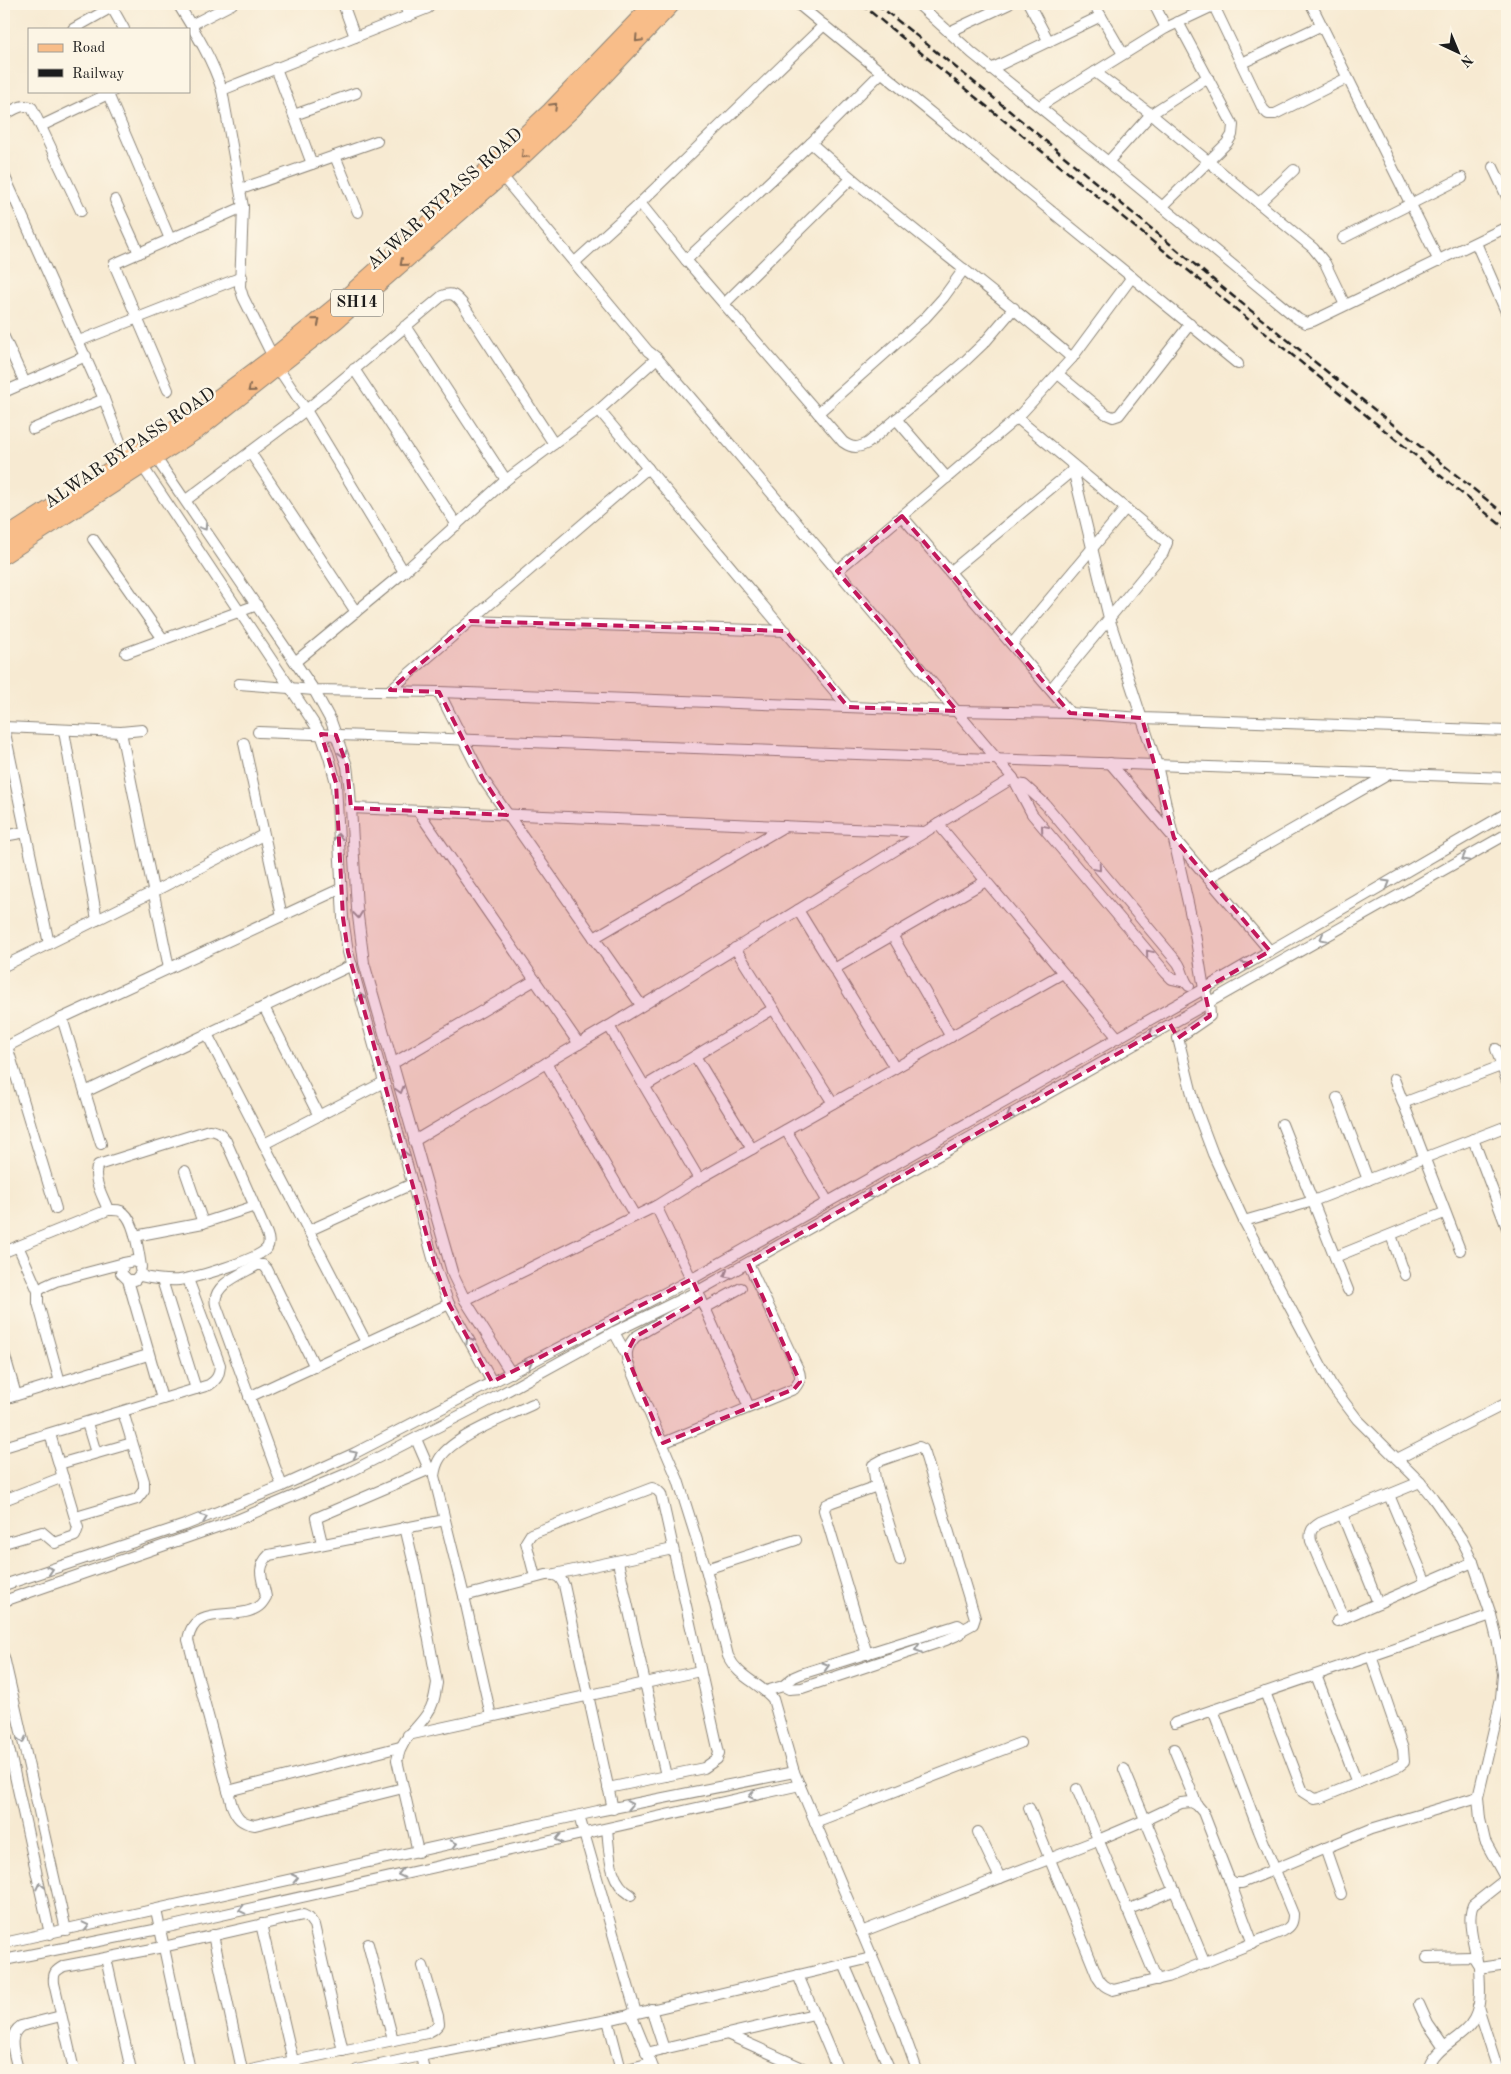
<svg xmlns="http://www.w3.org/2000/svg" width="1511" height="2074" font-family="'Old Standard TT',serif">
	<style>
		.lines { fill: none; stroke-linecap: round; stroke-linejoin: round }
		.street-casing { stroke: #8a8377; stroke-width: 12 }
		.primary-casing { stroke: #8a8377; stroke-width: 18 }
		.street { stroke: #fff; stroke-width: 10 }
		.primary { stroke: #f8bd89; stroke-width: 16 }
		.rail { stroke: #1c1c1c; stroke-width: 2.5; stroke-dasharray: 8 4; stroke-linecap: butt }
		.oneway { stroke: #8a6c52 }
		.oneway2 { stroke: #999 }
		.marked { fill: #c2185b; fill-opacity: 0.2; stroke: #c2185b; stroke-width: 4; stroke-dasharray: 10 6; stroke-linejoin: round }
		.labels { text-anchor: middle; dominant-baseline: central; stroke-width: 5; stroke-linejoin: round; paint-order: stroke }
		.shield { fill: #fcf5e5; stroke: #5f5d58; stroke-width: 1 }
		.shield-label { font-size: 16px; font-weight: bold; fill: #1c1c1c }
		.street-label { font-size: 18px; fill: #1c1c1c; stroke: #fcf5e5 }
	</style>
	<rect width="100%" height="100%" fill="#fcf5e5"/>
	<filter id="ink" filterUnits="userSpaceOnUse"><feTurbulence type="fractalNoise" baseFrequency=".02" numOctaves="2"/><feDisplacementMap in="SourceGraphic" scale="10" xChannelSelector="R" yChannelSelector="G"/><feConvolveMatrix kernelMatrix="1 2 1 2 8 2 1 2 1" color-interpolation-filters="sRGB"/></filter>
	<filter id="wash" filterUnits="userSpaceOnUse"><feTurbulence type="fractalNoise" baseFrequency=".0096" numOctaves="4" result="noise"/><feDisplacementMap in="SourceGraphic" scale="20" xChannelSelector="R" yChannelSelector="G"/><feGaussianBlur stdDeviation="1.12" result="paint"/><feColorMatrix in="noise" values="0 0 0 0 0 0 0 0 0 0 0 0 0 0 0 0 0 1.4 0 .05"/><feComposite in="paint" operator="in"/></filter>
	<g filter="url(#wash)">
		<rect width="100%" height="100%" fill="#f7ead2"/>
	</g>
	<g filter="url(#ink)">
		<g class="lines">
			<defs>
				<g id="street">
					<polyline points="110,4 124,29"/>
					<path d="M 178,4 C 194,30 213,60 222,90 L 243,207 L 240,287 L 243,297 L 273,357"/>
					<polyline points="343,4 355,37"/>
					<polyline points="404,4 409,16"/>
					<polyline points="798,4 1238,364"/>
					<polyline points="918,4 972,53 1108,162 1298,319 1306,323 1313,321 1507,227"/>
					<polyline points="1029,4 1049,42"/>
					<polyline points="1094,4 1123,54"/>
					<polyline points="1154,4 1166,28"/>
					<polyline points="1213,4 1263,109 1268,114 1275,114 1347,78"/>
					<polyline points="1311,4 1439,261"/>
					<polyline points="191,25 232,4"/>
					<path d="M 824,25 L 640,203 L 686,260 L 811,143 C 895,219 987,284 1072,358"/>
					<polyline points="73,29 112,7"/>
					<polyline points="949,32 1009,4"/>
					<polyline points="1242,63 1320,26"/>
					<polyline points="276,68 312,164"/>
					<polyline points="991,69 1101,16"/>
					<polyline points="1095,72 1151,114 1313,248 1325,263 1345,305"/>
					<polyline points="222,90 428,8"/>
					<polyline points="113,91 108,94 170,239"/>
					<polyline points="1040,106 1166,28 1217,4"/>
					<path d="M 4,115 C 12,111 23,102 32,108 L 81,211"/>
					<polyline points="294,115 356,93"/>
					<polyline points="41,126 108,94"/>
					<polyline points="811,143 882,72"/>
					<polyline points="335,156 358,212"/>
					<polyline points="1108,162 1151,114 1208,77"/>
					<polyline points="1493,167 1507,197"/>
					<polyline points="4,175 104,399 127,460"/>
					<polyline points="241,189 377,141"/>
					<polyline points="115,200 139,253"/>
					<polyline points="1259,203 1294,170"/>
					<polyline points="1162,207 1227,143 1232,135 1233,125 1178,22"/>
					<polyline points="1343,238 1462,178"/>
					<polyline points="1476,243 1507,314"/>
					<path d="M 686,260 L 843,442 C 853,449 858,448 868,443 L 964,362 L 985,342 L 1014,308"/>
					<polyline points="575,262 640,203"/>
					<polyline points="724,304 851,179"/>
					<polyline points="405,326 506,480"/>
					<polyline points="4,337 25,383"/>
					<polyline points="79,341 242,277"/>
					<polyline points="657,358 1013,778 1032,814 1166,973 1172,979 1185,982"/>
					<polyline points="278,368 306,410 404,572 295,662"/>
					<polyline points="354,369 457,525"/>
					<polyline points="1058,374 1106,414 1113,417 1119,415 1190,324"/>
					<polyline points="168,390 114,264 243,207"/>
					<polyline points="4,392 86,356"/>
					<polyline points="599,410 848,707"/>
					<polyline points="818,413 925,318 943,298 964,269"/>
					<polyline points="1017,418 1167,543 1163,553 1051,689"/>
					<polyline points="896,419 947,478"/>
					<polyline points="33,429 104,399"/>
					<polyline points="250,452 356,612"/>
					<polyline points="156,458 314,690 331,721 347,766 350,791 357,908 364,963 453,1275 465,1300 511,1373"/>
					<polyline points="1072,465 1109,618 1157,765 1195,934 1204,989 1209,1002 1210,1016 1178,1038 1195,1106 1213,1154 1244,1221 1332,1386 1357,1419 1420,1482 1433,1498 1461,1538 1473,1562 1491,1615 1498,1643 1503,1674 1501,1699 1478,1797 1480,1819 1485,1841 1507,1881"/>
					<polyline points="143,467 321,734 329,757 336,783 343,918 348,952 436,1269 449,1304 492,1382"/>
					<path d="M 186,500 L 306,410 L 442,296 C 452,292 455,295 462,303 L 554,444"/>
					<polyline points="902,516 1070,713"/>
					<polyline points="93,539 163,639"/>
					<polyline points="837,571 1017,418 1072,358 1132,277"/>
					<polyline points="404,572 506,480 599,410 657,358 648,351 502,176"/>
					<polyline points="950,572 1073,470"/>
					<polyline points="470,621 786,631"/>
					<polyline points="1012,644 1126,508"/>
					<polyline points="126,653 257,605"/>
					<polyline points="239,684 314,690 439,692 483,779 641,1005"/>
					<polyline points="390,690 648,468"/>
					<polyline points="439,692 957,711 1070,713 1142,718 1507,731"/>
					<polyline points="4,727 121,732 142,730"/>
					<polyline points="4,728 49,944"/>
					<polyline points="64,731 97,920"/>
					<polyline points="121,732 169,968"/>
					<polyline points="258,732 1507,778"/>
					<polyline points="244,743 282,916"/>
					<polyline points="1110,763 1270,951"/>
					<path d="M 1017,784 L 1024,785 L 1045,804 L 1178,963 C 1183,970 1183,980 1189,986"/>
					<polyline points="351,808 925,832"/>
					<polyline points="418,811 579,1044"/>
					<polyline points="938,824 1118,1038"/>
					<polyline points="4,836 26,832"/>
					<polyline points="1208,878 1391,773"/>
					<polyline points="798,910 895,1068"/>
					<polyline points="892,935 951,1037"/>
					<polyline points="594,938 785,826"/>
					<polyline points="735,948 833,1103"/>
					<polyline points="4,966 153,892 263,835"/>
					<polyline points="834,969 986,881"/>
					<polyline points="264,1007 319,1116"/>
					<polyline points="62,1018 101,1144"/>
					<polyline points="609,1026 699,1179"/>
					<polyline points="207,1034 366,1342"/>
					<polyline points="7,1046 56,1209"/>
					<polyline points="4,1048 62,1018 340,889"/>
					<polyline points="1496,1049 1507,1081"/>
					<polyline points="695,1056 752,1149"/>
					<polyline points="546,1063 635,1216"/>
					<polyline points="392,1064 535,980"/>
					<polyline points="1394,1079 1460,1250"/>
					<polyline points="645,1086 773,1009"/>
					<polyline points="85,1092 352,965"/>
					<polyline points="1337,1098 1368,1180"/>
					<polyline points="1403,1103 1501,1066"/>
					<polyline points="1282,1124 1348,1290"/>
					<polyline points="786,1130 828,1202"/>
					<polyline points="1473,1139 1507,1228"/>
					<polyline points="414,1141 609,1026 1013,778"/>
					<polyline points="264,1144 384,1082"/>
					<polyline points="185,1171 203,1223"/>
					<polyline points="656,1206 701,1299 749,1407"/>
					<path d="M 108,1210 C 104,1198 91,1178 98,1165 L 209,1130 C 218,1131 221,1133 226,1141 L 267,1234 C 269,1239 270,1243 267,1248 C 258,1260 194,1278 179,1280 C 165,1281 153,1279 140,1276"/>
					<polyline points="1244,1221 1313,1201 1507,1126"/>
					<polyline points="308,1231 412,1184"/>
					<polyline points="1391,1235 1405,1275"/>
					<polyline points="135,1236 203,1223 255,1206"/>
					<polyline points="18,1246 38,1291"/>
					<path d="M 4,1252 L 108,1210 C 114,1210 120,1209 124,1213 C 135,1222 139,1253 141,1267"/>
					<polyline points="1335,1257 1444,1213"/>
					<polyline points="128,1280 135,1280 141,1273 139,1264 134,1261 124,1263 121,1273 128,1280 162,1399"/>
					<polyline points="162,1280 196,1389"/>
					<path d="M 701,1299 L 635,1337 C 628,1346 625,1351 628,1363 L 678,1480 L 706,1569 L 728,1656 C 738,1677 758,1682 773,1699 L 794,1772 L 900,2023 L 917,2070"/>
					<polyline points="465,1300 656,1206 699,1179 1063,973"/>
					<polyline points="705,1308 741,1288"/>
					<polyline points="614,1332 626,1354"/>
					<polyline points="4,1353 16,1395"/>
					<polyline points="60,1382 38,1303 38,1291 45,1286 56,1281 124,1263"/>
					<polyline points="249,1397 449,1304"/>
					<polyline points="4,1399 148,1355"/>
					<polyline points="87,1423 96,1453"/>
					<polyline points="416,1439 429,1469"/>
					<path d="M 663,1443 L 794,1389 C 800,1381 802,1378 798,1369 L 748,1263"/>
					<path d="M 4,1447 L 209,1385 C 218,1379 219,1375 220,1365 L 188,1279"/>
					<polyline points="1397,1459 1507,1403"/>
					<polyline points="59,1464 132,1443"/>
					<path d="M 282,1486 L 216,1305 C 211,1285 242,1274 257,1265 L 263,1265 L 267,1269 L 315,1367"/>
					<polyline points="1389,1495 1426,1583"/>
					<polyline points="4,1500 63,1477"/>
					<polyline points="1342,1514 1378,1603"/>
					<polyline points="76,1517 137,1499 144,1490 144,1481 123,1412"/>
					<path d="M 405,1527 L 417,1577 L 437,1683 C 435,1694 434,1705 427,1714 C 415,1732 402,1737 397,1760 L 418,1852"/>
					<polyline points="4,1543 42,1532 55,1543 75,1536 78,1528 50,1434"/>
					<polyline points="322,1543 316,1518 435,1467"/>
					<polyline points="618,1562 666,1776"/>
					<polyline points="706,1569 796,1540"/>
					<polyline points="555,1574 673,1549"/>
					<polyline points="535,1577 526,1542 531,1534 652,1488 657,1490 661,1494 719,1753 717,1759 704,1768 608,1788"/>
					<polyline points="4,1585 185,1525 282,1486 355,1453 692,1279 1204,989 1507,813"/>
					<path d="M 464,1596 L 546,1575 C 556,1574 560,1576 564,1585 L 613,1809"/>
					<polyline points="4,1601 237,1520 348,1473 494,1398 614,1332 698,1291 1507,834"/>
					<path d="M 1344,1618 L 1311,1541 C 1309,1531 1312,1528 1320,1523 L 1420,1482"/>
					<polyline points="1337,1621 1473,1562"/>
					<polyline points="867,1654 824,1510 826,1505 832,1502 877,1486"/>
					<polyline points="4,1657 66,1930"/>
					<polyline points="1316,1675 1357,1783"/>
					<polyline points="783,1686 789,1689 802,1688 946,1640 960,1634 962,1630 973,1624 975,1618 925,1454 923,1449 919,1447 882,1460 873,1465 875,1479 900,1560"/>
					<polyline points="766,1691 783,1686 794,1677 801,1674 952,1627 958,1625 961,1627 962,1630"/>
					<polyline points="1265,1692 1303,1792 1314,1799 1320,1798 1399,1766 1404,1762 1403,1749 1371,1656"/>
					<path d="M 491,1716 L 464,1596 L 434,1476 C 435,1469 436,1464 440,1458 C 454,1436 508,1416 533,1404"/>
					<polyline points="1175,1723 1491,1615"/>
					<polyline points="4,1726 50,1934"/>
					<polyline points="408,1735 700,1671"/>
					<polyline points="1174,1749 1197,1805"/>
					<polyline points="1124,1769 1205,1963"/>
					<path d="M 403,1788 L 255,1825 C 241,1823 237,1818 232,1806 L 188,1640 C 194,1601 237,1623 259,1606 C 262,1604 264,1600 266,1597 C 263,1579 255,1569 269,1555 L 445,1520"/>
					<polyline points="1077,1789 1157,1980"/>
					<polyline points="228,1791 400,1747"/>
					<path d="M 1029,1808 L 1098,1978 C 1102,1985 1106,1987 1113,1990 L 1168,1977 L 1283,1931 C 1291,1927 1293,1923 1293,1914 L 1259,1831 L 1213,1710"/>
					<polyline points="579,1816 636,2013"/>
					<polyline points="815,1822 1020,1743"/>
					<path d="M 607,1829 C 610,1854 608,1881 631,1895"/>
					<polyline points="978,1832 1000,1878"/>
					<polyline points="1325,1848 1341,1894"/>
					<polyline points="1229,1879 1253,1944"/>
					<polyline points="156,1910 190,2070"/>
					<polyline points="1127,1910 1175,1890"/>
					<polyline points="261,1924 293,2061"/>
					<polyline points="861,1932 1098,1840 1145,1820 1181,1803 1191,1802 1197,1805 1203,1812 1229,1879 1234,1883 1242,1883 1371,1829 1478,1797"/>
					<polyline points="213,1935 242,2070"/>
					<polyline points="4,1943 598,1811 794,1772"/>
					<polyline points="368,1944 393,2040"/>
					<polyline points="106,1958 131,2070"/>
					<polyline points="1427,1958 1473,1957 1478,1965"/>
					<polyline points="4,1960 159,1929 800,1785"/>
					<path d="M 1477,1962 C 1475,1946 1466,1920 1473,1905 L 1506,1879"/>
					<polyline points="844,1964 890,2070"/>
					<polyline points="798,1975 838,2070"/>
					<polyline points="1419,2004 1428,2024 1444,2047"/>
					<polyline points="1478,2007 1498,2070"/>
					<polyline points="651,2009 664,2049"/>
					<polyline points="631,2014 654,2070"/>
					<polyline points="608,2020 621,2070"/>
					<polyline points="727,2034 807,2070"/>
					<polyline points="646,2053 814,2014"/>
					<polyline points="421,2056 424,2070"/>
					<path d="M 18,2070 C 15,2055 6,2036 21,2026 L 61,2016"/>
					<path d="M 74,2070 L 54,1983 C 53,1973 55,1971 64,1966 L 163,1947 L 303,1915 L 309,1918 L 314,1925 L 343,2051"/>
					<polyline points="251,2070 427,2033 434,2029 439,2024 438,2016 423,1966"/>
					<polyline points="357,2070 430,2054 608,2020 871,1958"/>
					<polyline points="623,2070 651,2063"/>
					<path d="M 1428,2070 C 1434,2046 1463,2040 1474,2019 C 1482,2004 1480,1985 1479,1968 L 1507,1964"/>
				</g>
				<g id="primary">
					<polyline points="4,538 188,420 273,357 343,300 468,188 550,111 653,4"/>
					<polyline points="4,555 198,430 336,321 502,176 572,110 672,4"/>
				</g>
			</defs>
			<use href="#street" class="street-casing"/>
			<use href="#primary" class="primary-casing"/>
			<use href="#street" class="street"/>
			<use href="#primary" class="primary"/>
			<g class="rail">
				<polyline points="861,4 1507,530"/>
				<polyline points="877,4 995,99 1234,297 1507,516"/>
			</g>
		</g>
		<defs><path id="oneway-chevron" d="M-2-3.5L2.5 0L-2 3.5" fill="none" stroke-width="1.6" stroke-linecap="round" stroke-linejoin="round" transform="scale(1.25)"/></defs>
		<g class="oneway">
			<use href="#oneway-chevron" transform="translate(638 39) rotate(133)"/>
			<use href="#oneway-chevron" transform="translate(554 106) rotate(-45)"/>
			<use href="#oneway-chevron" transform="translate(524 155) rotate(137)"/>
			<use href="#oneway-chevron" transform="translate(403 263) rotate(139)"/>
			<use href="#oneway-chevron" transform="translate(317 321) rotate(-40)"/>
			<use href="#oneway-chevron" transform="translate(251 389) rotate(141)"/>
		</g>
		<g class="oneway2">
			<use href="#oneway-chevron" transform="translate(204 527) rotate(56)"/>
			<use href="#oneway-chevron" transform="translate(343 754) rotate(73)"/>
			<use href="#oneway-chevron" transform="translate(1044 828) rotate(-130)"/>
			<use href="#oneway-chevron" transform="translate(338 837) rotate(-93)"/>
			<use href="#oneway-chevron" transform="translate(1465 858) rotate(151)"/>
			<use href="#oneway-chevron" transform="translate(1098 868) rotate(50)"/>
			<use href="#oneway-chevron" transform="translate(1387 883) rotate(-30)"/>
			<use href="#oneway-chevron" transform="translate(358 915) rotate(84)"/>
			<use href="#oneway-chevron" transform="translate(1323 938) rotate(151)"/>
			<use href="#oneway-chevron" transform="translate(1149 953) rotate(-130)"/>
			<use href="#oneway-chevron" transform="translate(1246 965) rotate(-30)"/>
			<use href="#oneway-chevron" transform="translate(361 997) rotate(-105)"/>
			<use href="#oneway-chevron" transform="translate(1152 1034) rotate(150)"/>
			<use href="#oneway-chevron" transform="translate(400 1090) rotate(74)"/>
			<use href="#oneway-chevron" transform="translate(1010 1115) rotate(150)"/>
			<use href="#oneway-chevron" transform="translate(404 1154) rotate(-105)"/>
			<use href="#oneway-chevron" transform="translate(869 1195) rotate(151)"/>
			<use href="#oneway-chevron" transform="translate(727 1275) rotate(151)"/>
			<use href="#oneway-chevron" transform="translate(469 1340) rotate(-119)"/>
			<use href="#oneway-chevron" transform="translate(529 1363) rotate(-27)"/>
			<use href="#oneway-chevron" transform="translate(354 1454) rotate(-26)"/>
			<use href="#oneway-chevron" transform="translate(204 1518) rotate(-21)"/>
			<use href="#oneway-chevron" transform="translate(50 1570) rotate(-18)"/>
			<use href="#oneway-chevron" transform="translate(918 1649) rotate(162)"/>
			<use href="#oneway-chevron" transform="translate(826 1666) rotate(-17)"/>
			<use href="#oneway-chevron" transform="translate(22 1740) rotate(77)"/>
			<use href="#oneway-chevron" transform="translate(752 1796) rotate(167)"/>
			<use href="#oneway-chevron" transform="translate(630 1805) rotate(-11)"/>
			<use href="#oneway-chevron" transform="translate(559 1839) rotate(168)"/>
			<use href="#oneway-chevron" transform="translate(454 1844) rotate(-13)"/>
			<use href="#oneway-chevron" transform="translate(401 1874) rotate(167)"/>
			<use href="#oneway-chevron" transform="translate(295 1878) rotate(-12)"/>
			<use href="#oneway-chevron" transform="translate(40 1886) rotate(-103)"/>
			<use href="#oneway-chevron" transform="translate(242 1910) rotate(167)"/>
			<use href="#oneway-chevron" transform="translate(86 1926) rotate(-13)"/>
		</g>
	</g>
	<path class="marked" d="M 902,516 L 1070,713 L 1142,718 L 1174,838 L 1270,951 L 1204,989 L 1210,1016 L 1178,1038 L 1170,1024 L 748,1263 L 800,1382 L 794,1389 L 663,1443 L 626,1354 L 635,1337 L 701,1299 L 692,1279 L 492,1382 L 449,1304 L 436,1269 L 348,952 L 343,918 L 336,783 L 321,734 L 336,735 L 347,766 L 351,808 L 507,815 L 483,779 L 439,692 L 390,690 L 470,621 L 786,631 L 848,707 L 957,711 L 837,571 Z"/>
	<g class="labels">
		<rect class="shield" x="331" y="289.5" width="52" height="27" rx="4"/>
		<g class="shield-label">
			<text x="357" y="303">SH14</text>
		</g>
		<g class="street-label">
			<text transform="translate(445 199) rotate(-42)">ALWAR BYPASS ROAD</text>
			<text transform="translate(130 448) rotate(-34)">ALWAR BYPASS ROAD</text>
		</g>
	</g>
	<rect width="1511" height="2074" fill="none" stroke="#fcf5e5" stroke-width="20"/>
	<rect x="28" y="28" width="162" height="65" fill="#fcf5e5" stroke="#a29e95"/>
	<rect x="38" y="44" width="25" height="8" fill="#f8bd89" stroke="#a29e95"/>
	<text x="72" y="52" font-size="15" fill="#1c1c1c">Road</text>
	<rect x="38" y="69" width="25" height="8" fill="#1c1c1c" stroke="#a29e95"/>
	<text x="72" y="78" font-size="15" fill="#1c1c1c">Railway</text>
	<g transform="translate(1458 52) rotate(136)" stroke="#fcf5e5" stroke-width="4" paint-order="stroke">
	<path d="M0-4L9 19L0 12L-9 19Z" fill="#1c1c1c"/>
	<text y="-8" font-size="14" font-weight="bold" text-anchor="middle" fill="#1c1c1c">N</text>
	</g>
</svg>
